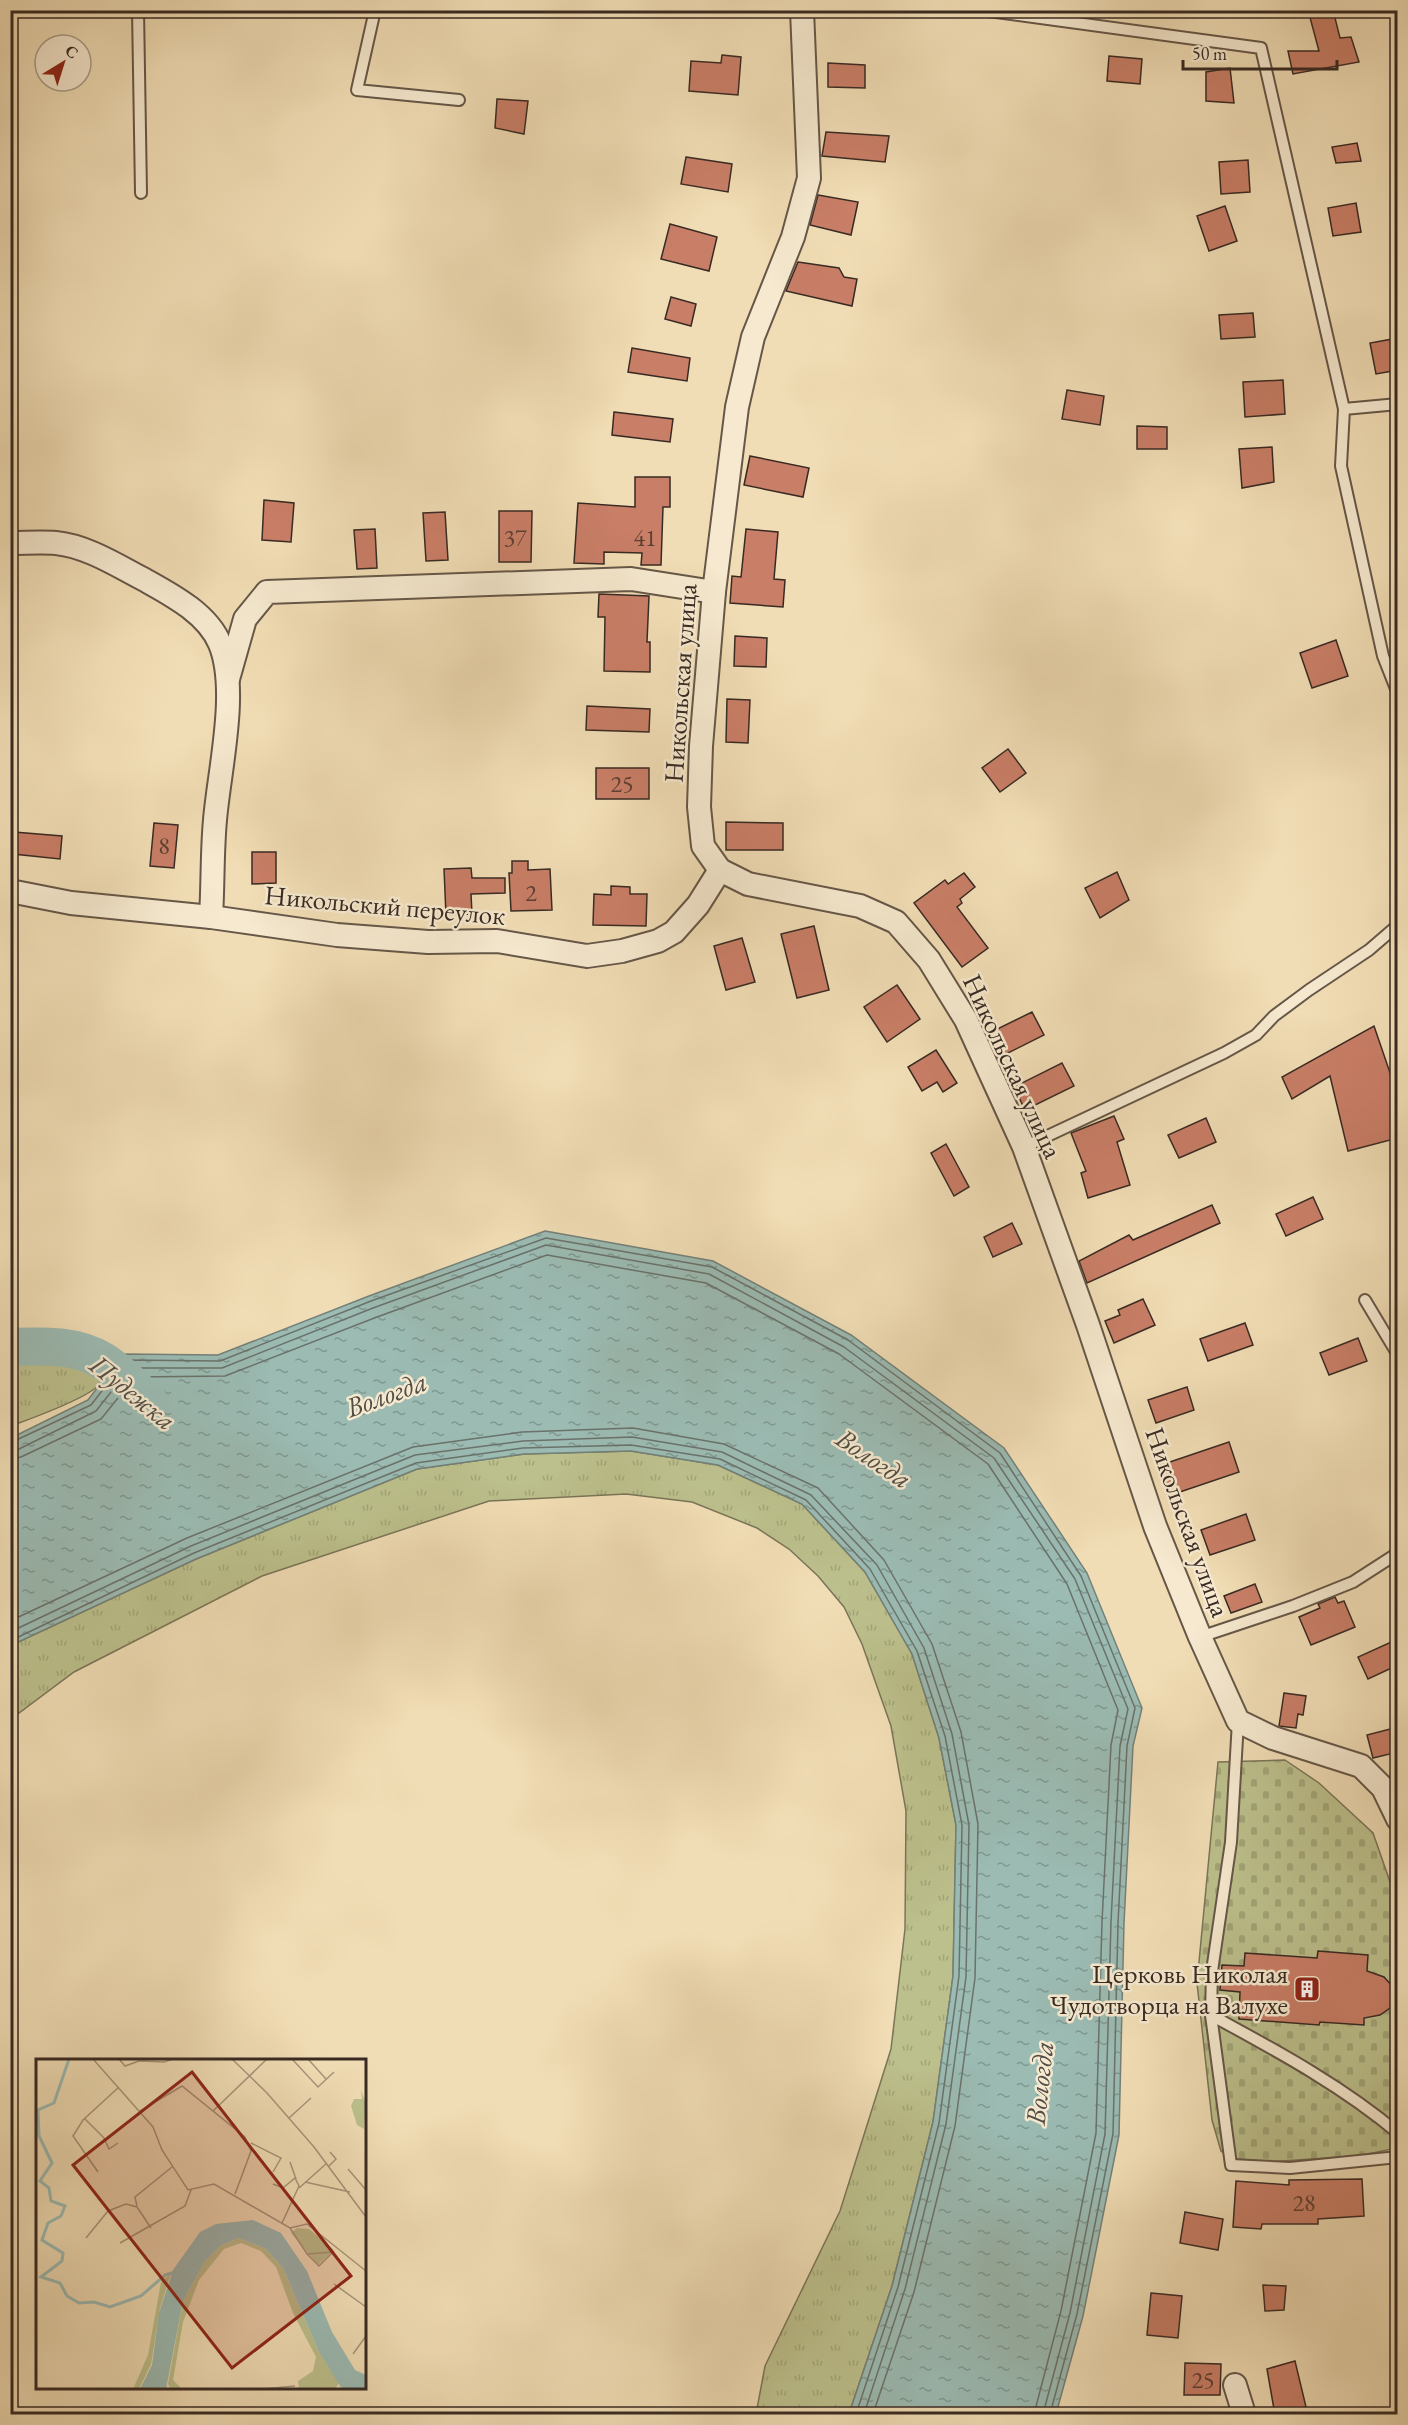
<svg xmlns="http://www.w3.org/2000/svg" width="1408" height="2425" font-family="'EB Garamond',serif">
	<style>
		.grass { fill: url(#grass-tufts); stroke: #7a7558; stroke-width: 1.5 }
		.cemetery { fill: url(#cemetery-stones); stroke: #7a7558; stroke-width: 1.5 }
		.water { fill: url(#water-ripples); stroke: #738179; stroke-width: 1.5 }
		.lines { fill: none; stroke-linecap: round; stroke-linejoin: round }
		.shore { stroke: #6a726b; stroke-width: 1.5 }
		.river { stroke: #9bbbb3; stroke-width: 38 }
		.building { fill: #c97e67; stroke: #382a23; stroke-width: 1.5 }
		.lane-casing { stroke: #665748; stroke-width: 14 }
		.street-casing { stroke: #665748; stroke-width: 26 }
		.lane { stroke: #f6e9cf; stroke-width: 10 }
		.street { stroke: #f6e9cf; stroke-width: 22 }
		.labels { text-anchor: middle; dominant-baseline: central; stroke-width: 5; stroke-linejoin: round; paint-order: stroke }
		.number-label { font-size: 24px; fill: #5c3f34 }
		.street-label { font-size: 27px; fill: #382a23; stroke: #f6e9cf }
		.poi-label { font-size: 27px; fill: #382a23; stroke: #f6e9cf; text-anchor: end }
		.water-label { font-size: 28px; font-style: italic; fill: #514e47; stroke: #f6e9cf }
		.inset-river { fill: none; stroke: #9bbbb3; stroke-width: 3 }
		.inset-road { fill: none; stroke: #a7957b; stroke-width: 1.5 }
		.view { fill: #8f2418; fill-opacity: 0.15; stroke: #8f2418; stroke-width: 3 }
		.inset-edge { fill: none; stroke: #382a23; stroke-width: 3 }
	</style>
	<defs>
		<pattern id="grass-tufts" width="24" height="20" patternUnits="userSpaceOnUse" patternTransform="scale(1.5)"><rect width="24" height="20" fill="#bcc08c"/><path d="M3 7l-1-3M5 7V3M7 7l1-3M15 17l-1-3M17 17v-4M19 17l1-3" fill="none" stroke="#a2a578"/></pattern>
		<pattern id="cemetery-stones" width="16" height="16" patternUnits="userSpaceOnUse" patternTransform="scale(1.5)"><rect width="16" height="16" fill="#bcc08c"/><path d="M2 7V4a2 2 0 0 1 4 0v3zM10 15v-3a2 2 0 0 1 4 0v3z" fill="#a2a578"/></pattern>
		<pattern id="water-ripples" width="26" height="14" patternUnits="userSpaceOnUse" patternTransform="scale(1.5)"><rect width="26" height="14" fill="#9bbbb3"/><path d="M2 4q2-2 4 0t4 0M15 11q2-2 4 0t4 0" fill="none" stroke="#7f9891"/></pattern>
	</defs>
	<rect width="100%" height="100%" fill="#f1ddb5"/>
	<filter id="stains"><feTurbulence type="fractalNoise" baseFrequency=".00333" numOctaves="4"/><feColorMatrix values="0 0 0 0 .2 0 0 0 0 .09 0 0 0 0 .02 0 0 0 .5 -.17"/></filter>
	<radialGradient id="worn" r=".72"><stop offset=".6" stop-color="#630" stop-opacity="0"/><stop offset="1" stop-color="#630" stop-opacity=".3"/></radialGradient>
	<g class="grass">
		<path d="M 80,1358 C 85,1360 93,1362 97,1366 C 101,1371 102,1379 99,1384 C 92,1397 27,1420 11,1426 L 11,1359 Z"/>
		<polygon points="631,1451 718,1465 802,1504 865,1572 912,1654 939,1738 956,1825 953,1976 933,2122 892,2286 849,2414 756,2414 765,2366 840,2211 891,2049 905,1929 906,1811 891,1726 862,1644 844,1607 818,1576 789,1549 757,1528 692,1502 626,1494 489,1501 262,1576 74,1672 11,1719 11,1649 18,1642 196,1559 417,1469 524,1454"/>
	</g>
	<polygon class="cemetery" points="1285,1760 1319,1783 1373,1833 1397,1902 1397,2148 1358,2156 1268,2162 1230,2158 1221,2151 1212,2120 1197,1983 1218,1762"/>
	<polygon class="water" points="545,1231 713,1261 851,1335 1004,1448 1087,1573 1142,1708 1133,1746 1124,1923 1119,2135 1083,2316 1056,2414 849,2414 892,2286 933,2122 953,1976 956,1825 939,1738 912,1654 865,1572 802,1504 718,1465 631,1451 524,1454 417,1469 196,1559 18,1642 11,1649 11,1438 88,1400 123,1354 218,1355 369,1296"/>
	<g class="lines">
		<g class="shore">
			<polyline points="10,1443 91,1405 126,1360 220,1361 371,1301 546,1238 712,1267 848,1340 1000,1453 1081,1576 1135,1708 1127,1746 1118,1923 1113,2134 1077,2314 1050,2414"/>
			<polyline points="10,1450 19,1449 96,1411 130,1368 222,1368 373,1308 546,1245 709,1274 844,1347 994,1458 1075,1579 1128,1709 1120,1746 1111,1922 1105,2134 1070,2313 1043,2414"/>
			<polyline points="10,1459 21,1457 101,1419 135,1377 225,1376 377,1317 547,1255 706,1283 839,1354 988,1464 1067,1584 1118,1710 1111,1745 1102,1922 1096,2133 1061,2311 1034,2414"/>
			<polyline points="10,1621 187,1538 413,1447 522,1432 633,1428 724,1444 818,1488 884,1560 932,1644 961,1732 978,1824 975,1978 955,2126 914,2292 873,2414"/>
			<polyline points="10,1632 191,1546 415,1455 523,1441 632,1437 722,1452 811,1495 877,1565 924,1648 952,1734 969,1825 966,1977 946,2124 905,2289 864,2414"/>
			<polyline points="10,1641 194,1553 416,1463 523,1448 631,1445 720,1459 806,1500 870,1569 917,1651 945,1736 962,1825 959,1976 939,2123 898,2287 856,2414"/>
		</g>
		<path class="river" d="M 10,1347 C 42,1346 75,1344 103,1361 C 120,1371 135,1389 149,1402"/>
	</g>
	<g class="building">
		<polygon points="1308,10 1333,10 1340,38 1351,37 1359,62 1293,74 1288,51 1319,51"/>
		<polygon points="722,55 741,57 738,95 689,91 691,61 721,63"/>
		<polygon points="1109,56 1142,59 1140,84 1107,81"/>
		<polygon points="828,63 865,65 865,88 828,87"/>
		<polygon points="1230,68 1234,103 1206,101 1206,72"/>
		<polygon points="497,99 528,101 524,134 495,128"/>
		<polygon points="826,132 889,136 885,162 822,156"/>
		<polygon points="1357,143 1361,161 1336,163 1332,147"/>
		<polygon points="686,157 732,164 728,192 681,184"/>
		<polygon points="1248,160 1250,192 1221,194 1219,162"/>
		<polygon points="818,195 858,202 851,235 810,225"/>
		<polygon points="1356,203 1361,232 1333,236 1328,208"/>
		<polygon points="1225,206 1237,241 1209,251 1197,216"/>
		<polygon points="670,224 717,237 709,271 661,259"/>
		<polygon points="798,262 839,268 844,277 857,279 852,306 786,291"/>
		<polygon points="671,297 696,304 691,326 665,319"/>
		<polygon points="1253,313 1255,337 1221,339 1219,315"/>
		<polygon points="1398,338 1398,370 1376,374 1370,343"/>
		<polygon points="632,348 690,358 687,381 628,372"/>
		<polygon points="1283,380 1285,414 1245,417 1243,382"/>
		<polygon points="1067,390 1104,396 1100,425 1062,419"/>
		<polygon points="614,412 673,419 670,442 612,435"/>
		<polygon points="1137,426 1167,427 1167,449 1137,449"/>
		<polygon points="1272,447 1274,482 1242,488 1239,449"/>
		<polygon points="750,456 809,468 803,497 744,485"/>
		<polygon points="635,477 670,477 670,507 663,507 661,565 641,565 642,553 604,552 604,564 574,563 578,503 635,507"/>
		<polygon points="264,500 294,503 291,542 262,540"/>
		<polygon points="499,511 532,511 531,562 499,562"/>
		<polygon points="445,512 448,560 426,561 423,513"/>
		<polygon points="375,529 377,568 357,569 354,530"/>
		<polygon points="746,529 778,532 774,579 785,580 783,607 730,603 732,576 741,577"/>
		<polygon points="599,594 649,596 647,642 650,642 650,672 604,671 605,617 598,617"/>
		<polygon points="735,636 767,638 766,667 734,666"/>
		<polygon points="1336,640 1348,676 1312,688 1300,653"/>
		<polygon points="727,699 750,700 748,743 726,742"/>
		<polygon points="587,706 650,709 649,732 586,730"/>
		<polygon points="1008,749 1026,773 1000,792 982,768"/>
		<rect x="596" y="768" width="53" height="31"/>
		<polygon points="726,822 783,823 783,850 726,850"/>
		<polygon points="154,823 178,825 174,868 150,866"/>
		<polygon points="14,832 62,836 60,859 13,854"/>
		<polygon points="252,852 276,852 276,883 252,884"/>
		<polygon points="512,861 528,861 528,870 550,869 552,910 511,911 509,873 512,873"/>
		<polygon points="471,868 472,878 505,878 505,893 471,894 472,914 446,915 444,869"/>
		<polygon points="1117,872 1129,900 1100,918 1085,888"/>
		<polygon points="964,873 975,887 960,899 962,903 957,907 988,948 962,967 914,903 945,880 948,884"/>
		<polygon points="611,886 630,887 630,894 647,894 646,926 593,925 594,894 611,895"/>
		<polygon points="814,926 829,990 797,998 781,934"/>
		<polygon points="742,938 755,982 726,990 714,946"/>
		<polygon points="897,985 920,1019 887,1042 864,1007"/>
		<polygon points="1032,1012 1044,1035 998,1058 987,1034"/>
		<polygon points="1374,1026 1398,1096 1398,1138 1348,1151 1330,1076 1292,1099 1282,1077"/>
		<polygon points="936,1050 957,1083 943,1092 937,1082 922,1091 908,1067"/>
		<polygon points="1062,1063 1074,1086 1025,1110 1014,1087"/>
		<polygon points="1114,1116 1124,1139 1117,1142 1130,1185 1088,1198 1081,1173 1086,1171 1071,1133"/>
		<polygon points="1206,1118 1216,1142 1179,1158 1168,1135"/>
		<polygon points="946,1144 969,1187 954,1196 931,1153"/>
		<polygon points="1313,1197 1323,1219 1286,1236 1276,1214"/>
		<polygon points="1212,1205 1220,1223 1087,1283 1079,1261 1129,1235 1133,1240"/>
		<polygon points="1012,1223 1022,1244 993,1257 984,1237"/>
		<polygon points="1143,1299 1155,1325 1114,1343 1105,1321 1120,1315 1118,1310"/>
		<polygon points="1245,1323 1253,1345 1208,1361 1200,1339"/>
		<polygon points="1358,1338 1367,1361 1329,1375 1320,1353"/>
		<polygon points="1187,1387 1194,1410 1156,1423 1148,1400"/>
		<polygon points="1229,1442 1239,1472 1168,1496 1158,1466"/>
		<polygon points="1246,1514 1255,1540 1210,1555 1201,1530"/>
		<polygon points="1255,1584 1262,1602 1231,1613 1224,1596"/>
		<polygon points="1335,1597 1338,1603 1344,1601 1355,1627 1311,1645 1299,1617 1320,1608 1318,1604"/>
		<polygon points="1398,1639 1398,1665 1368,1679 1358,1657"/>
		<polygon points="1284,1693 1306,1696 1303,1715 1298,1714 1296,1728 1279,1726"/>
		<polygon points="1398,1727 1398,1752 1373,1758 1367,1735"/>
		<polygon points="1318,1951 1368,1955 1367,1971 1384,1977 1393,1987 1394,2000 1390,2008 1380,2015 1364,2018 1364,2025 1320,2022 1319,2025 1239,2019 1240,1992 1220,1990 1222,1965 1244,1966 1245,1953 1317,1958"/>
		<polygon points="1362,2179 1364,2216 1318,2219 1318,2224 1262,2224 1261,2229 1233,2227 1236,2181 1289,2185 1289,2180"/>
		<polygon points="1185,2212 1223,2219 1218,2250 1180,2243"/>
		<polygon points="1263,2285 1286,2286 1284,2310 1265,2311"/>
		<polygon points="1151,2293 1182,2296 1178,2338 1147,2335"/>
		<polygon points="1295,2361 1306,2407 1275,2415 1267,2369"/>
		<polygon points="1185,2363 1221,2364 1220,2395 1184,2395"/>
	</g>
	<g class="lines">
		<defs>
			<g id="lane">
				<polyline points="138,10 141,193"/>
				<polyline points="375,10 357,90 459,100"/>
				<polyline points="981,10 1261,48 1344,409 1341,466 1383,656 1398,694"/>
				<polyline points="1344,409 1398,404"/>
				<polyline points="1024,1147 1224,1053 1256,1035 1274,1016 1309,990 1369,950 1398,925"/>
				<polyline points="1365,1300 1398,1355"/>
				<polyline points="1200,1637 1293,1606 1353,1582 1398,1553"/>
				<path d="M 1238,1721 L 1231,1842 L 1212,1971 L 1211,2015 C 1275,2050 1341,2085 1398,2133"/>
				<polyline points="1211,2015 1231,2165 1290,2168 1398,2157"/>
			</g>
			<g id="street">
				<polyline points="802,10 809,178 793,237 753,337 737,407 714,592 701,746 699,807 703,846 720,870 748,884 860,906 896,922 929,960 966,1020 1024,1147 1088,1325 1155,1526 1200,1637 1238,1721 1273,1738 1361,1766 1383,1788 1398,1819"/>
				<path d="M 10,543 C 26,543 41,542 56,543 C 87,546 118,566 145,580 C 172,595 208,614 220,644 C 239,690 219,771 215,820 C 212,852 213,885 211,917"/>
				<polyline points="228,679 245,619 267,592 631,579 714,592"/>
				<polyline points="10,891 71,903 211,917 337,935 428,942 497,941 587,956 622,951 658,941 674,932 698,905 720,870"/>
				<polyline points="1235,2385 1244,2414"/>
			</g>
		</defs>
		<use href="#lane" class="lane-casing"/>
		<use href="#street" class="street-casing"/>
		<use href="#lane" class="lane"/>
		<use href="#street" class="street"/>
	</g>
	<defs>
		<symbol id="building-square" viewBox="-11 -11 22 22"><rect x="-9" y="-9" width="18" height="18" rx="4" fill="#8f2418" stroke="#f6e9cf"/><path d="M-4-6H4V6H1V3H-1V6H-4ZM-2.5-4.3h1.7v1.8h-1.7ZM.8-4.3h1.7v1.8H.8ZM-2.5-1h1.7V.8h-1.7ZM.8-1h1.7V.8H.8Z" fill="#fff"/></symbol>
	</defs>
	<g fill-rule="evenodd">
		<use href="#building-square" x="1292" y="1974" width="30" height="30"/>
	</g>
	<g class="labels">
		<g class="number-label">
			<text x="515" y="537">37</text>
			<text x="645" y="537">41</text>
			<text x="622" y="783">25</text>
			<text x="164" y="845">8</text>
			<text x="531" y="892">2</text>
			<text x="1304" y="2202">28</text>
			<text x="1203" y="2379">25</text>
		</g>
		<g class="street-label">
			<text transform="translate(680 683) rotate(-86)">Никольская улица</text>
			<text transform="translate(385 905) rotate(5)">Никольский переулок</text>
			<text transform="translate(1013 1066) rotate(65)">Никольская улица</text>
			<text transform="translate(1188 1522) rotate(70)">Никольская улица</text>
		</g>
		<g class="poi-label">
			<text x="1288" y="1973">Церковь Николая<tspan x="1288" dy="31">Чудотворца на Валухе</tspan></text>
		</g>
		<g class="water-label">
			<text transform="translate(133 1392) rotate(39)">Пудежка</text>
			<text transform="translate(386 1394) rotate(-20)">Вологда</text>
			<text transform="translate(874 1458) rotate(34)">Вологда</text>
			<text transform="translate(1039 2083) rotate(-84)">Вологда</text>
		</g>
	</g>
	<g transform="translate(36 2059)">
		<rect width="330" height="330" fill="#f1ddb5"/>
		<path d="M 203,179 L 230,190 L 247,209 L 283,293 L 303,324 L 299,330 L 263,330 L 262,322 L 277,312 L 280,298 L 257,254 L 240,208 L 225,192 L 205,184 L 188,190 L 163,221 L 147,263 L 137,321 L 146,330 L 135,330 L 132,325 L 147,242 L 169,202 L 186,186 ZM 135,214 L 124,249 L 115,305 L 103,330 L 97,330 L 112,296 L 125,223 Z" fill="#bcc08c"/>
		<path d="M 261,169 L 273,170 L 298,191 L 282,206 L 255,174 Z" fill="#bcc08c"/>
		<path d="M 325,31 L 330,45 L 328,70 L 321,66 L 315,47 L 318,40 L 326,40 Z" fill="#bcc08c"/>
		<path d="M 217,161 L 245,174 L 271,212 L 296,273 L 319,311 L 330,316 L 330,330 L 306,330 L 283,293 L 247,209 L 230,190 L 203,179 L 186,186 L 169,202 L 147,242 L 130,330 L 104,330 L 116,306 L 123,254 L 137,211 L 164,173 L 180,165 Z" fill="#9bbbb3"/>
		<path class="inset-river" d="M 33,0 L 18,44 L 2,51 L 3,77 L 16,104 L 4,122 L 13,129 L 15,142 L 29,147 L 25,157 L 12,164 L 6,181 L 27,194 L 26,202 L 5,218 L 24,224 L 31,237 L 43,244 L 58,243 L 74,248 L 105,237 L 129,216 L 139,213"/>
		<path class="inset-road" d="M 57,0 L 117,68 L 126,91 L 152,131 L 178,125 L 254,169 L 271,165 L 330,212M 83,0 L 89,7 L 103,2 L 128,3 L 137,0M 196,0 L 231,34 L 278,88 L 330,158M 256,0 L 282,28 L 298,13M 272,0 L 290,20M 104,52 L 146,27 L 209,78 L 215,92 L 199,135M 177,52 L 231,0M 253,59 L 275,39M 49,60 L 68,79 L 73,90 L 82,84M 215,84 L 245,99 L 237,113M 0,87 L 0,109M 254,103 L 260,120M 293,107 L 300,100 L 294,93M 312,110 L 330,131M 62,113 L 37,77 L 47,61 L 83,28M 269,123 L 314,133M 237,125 L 247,129 L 259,119 L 263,127 L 246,164M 263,129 L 291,104M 101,147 L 99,138 L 136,108M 254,169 L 271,195 L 298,193M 50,179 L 72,152 L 90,145 L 101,148 L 115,169M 84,184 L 149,147 L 155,131M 271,195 L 283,207 L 298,192M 298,225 L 330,248M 317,295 L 330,277M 227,330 L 259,327"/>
		<path class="view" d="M 156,13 L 315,217 L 196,309 L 37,106 Z"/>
		<rect width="330" height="330" class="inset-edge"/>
	</g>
	<rect width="1408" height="2425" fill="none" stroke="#f1ddb5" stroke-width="36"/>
	<rect x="12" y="12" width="1384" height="2401" fill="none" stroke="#382a23" stroke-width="3"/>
	<rect x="18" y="18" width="1372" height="2389" fill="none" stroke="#382a23" stroke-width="1.5"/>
	<g transform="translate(63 63) rotate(38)"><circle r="28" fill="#f6e9cf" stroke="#aa9d8a" stroke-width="1.5"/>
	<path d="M0-4.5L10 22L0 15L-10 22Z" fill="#8f2418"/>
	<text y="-9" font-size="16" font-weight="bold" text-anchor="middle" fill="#382a23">С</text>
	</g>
	<path d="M1183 60v9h154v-9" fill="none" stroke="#382a23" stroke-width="3"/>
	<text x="1192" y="60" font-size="18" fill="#382a23" stroke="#f6e9cf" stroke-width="4.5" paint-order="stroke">50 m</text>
	<rect width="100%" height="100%" filter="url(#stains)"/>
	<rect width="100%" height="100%" fill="url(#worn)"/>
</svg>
